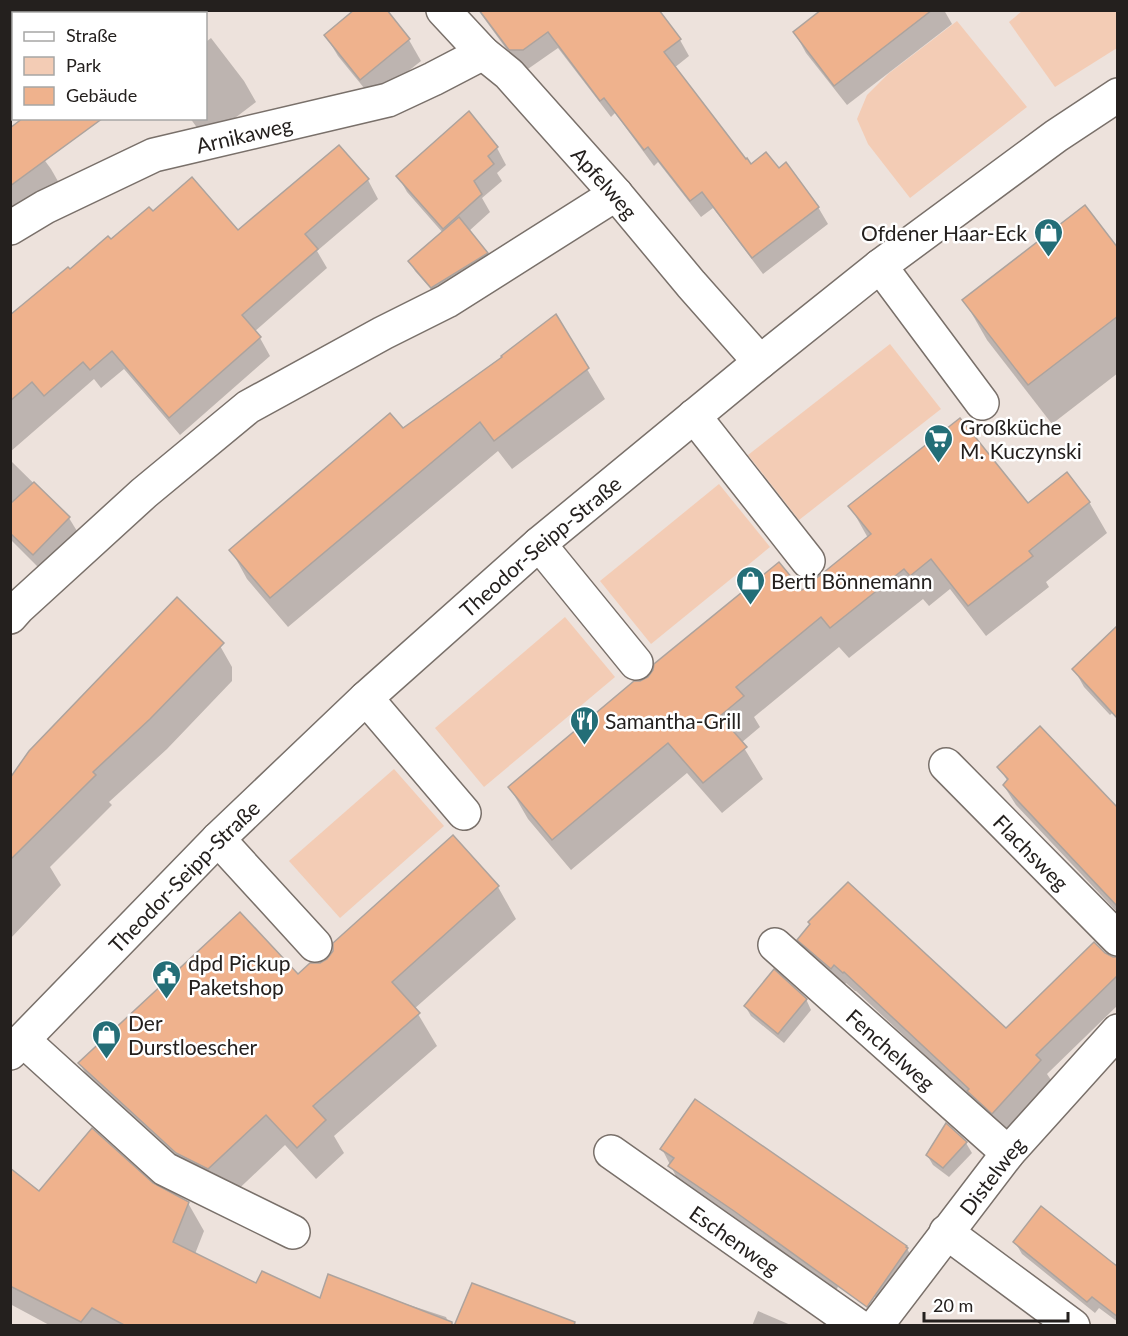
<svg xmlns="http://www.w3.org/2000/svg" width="1128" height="1336" font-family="Lato,sans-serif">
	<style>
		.green { fill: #f3ccb5 }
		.shadow { fill: #0003 }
		.building { fill: #efb28d; stroke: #ada39d; stroke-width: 1.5 }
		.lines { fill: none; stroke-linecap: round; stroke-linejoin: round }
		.minor-casing { stroke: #79706a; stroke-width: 36 }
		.minor { stroke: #fff; stroke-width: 33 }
		.labels { text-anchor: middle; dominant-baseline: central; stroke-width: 5; stroke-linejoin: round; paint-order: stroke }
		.street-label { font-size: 21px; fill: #24201e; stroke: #fff }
		.poi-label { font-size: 21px; fill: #24201e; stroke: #fff; text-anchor: start }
	</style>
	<rect width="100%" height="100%" fill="#ede2dc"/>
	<g class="green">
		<polygon points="1022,11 1117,11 1117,48 1055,87 1009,22"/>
		<polygon points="957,21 1027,107 910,198 868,144 857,119 867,95 888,74"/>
		<polygon points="890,344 941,409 799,520 748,455"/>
		<polygon points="719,484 770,547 651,644 600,581"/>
		<polygon points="565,617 615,677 484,787 435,728"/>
		<polygon points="394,769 444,826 340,918 289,861"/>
	</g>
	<g class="shadow">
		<polygon points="385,10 409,40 421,61 373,99 338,56 326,36"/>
		<polygon points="478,10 657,10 680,40 689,56 674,68 750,166 779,171 818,207 828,224 763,274 713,208 701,217 658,162 654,166 615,113 611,117 558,48 525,71 518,65"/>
		<polygon points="823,10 944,10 952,24 847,105 806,53 795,33"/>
		<polygon points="211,38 244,81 256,102 206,140 190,118 206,118 206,42"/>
		<polygon points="469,113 497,148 506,165 497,173 502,181 482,198 490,212 469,231 487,254 493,263 438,297 415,271 410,261 443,233 407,192 398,176"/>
		<polygon points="18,124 51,169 63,190 10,219 10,130"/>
		<polygon points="339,147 368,180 378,199 317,251 327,268 254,332 260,338 270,356 180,435 124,369 101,388 94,379 10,452 10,318 70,271 152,213 238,232"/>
		<polygon points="1118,250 1118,373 1052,424 987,340 964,300"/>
		<polygon points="555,316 605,399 512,469 498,451 288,627 247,579 231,550 504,358"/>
		<polygon points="10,460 69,518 80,536 44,573 10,539"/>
		<polygon points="1089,502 1107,533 1046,582 1049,587 986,636 950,589 929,606 923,599 849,658 839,647 754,717 760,727 741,743 763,779 722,813 687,773 571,870 528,819 510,788 640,683 801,593 868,538 850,506 1028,505"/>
		<polygon points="1118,626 1118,708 1110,715 1084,687 1074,669 1084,659 1084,658"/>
		<polygon points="215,637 232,667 232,681 167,749 109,802 112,805 50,867 61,885 10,939 10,793"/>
		<polygon points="999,767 1118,810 1118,913 1016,805 1004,786 1008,782"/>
		<polygon points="498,887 516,919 414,1009 418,1014 437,1046 334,1136 344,1153 316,1179 285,1145 227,1200 98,1095 80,1064 298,976 320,965"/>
		<polygon points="799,940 1006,1030 1104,953 1113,959 1118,959 1118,1005 1047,1074 1051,1080 1004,1132 975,1102 856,991 855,991 846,983 842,988 810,959"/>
		<polygon points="806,999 811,1010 784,1043 751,1016 745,1006"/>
		<polygon points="966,1143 972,1153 949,1177 933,1165 927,1155"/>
		<polygon points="662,1149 906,1247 919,1269 892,1308 874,1296 839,1284 835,1294 681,1186"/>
		<polygon points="10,1170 39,1193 152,1184 188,1203 204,1231 195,1254 257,1285 321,1300 373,1293 446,1317 450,1326 51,1326 10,1304"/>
		<polygon points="1015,1242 1114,1266 1118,1262 1118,1322 1099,1308 1095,1313 1022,1254"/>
		<polygon points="758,1311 793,1326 752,1326"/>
	</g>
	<g class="building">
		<polygon points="354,10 387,10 410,39 360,80 324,35"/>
		<polygon points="479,10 659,10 681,39 664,52 746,159 747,158 751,164 766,152 779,168 786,162 819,207 752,258 702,192 690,201 648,147 644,150 604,98 600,101 548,32 523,50 509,50"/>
		<polygon points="821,10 932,10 834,86 793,32"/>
		<polygon points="469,111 498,147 488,156 494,164 474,181 482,194 443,229 396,176"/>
		<polygon points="23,118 103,118 10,186 10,128"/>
		<polygon points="339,145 369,179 305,234 318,249 242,315 261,337 169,418 112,351 90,370 83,362 44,396 32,382 10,401 10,315 68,267 70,269 108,236 111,239 149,207 153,211 192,177 238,230"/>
		<polygon points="1085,205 1118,248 1118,316 1028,385 962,300"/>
		<polygon points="459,217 488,253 431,288 408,261"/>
		<polygon points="556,314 589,368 494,441 480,422 270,598 229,550 390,413 403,428 502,357 501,356"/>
		<polygon points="960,418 1028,503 1067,472 1090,502 1029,551 1033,556 968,606 931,559 910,576 904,569 830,628 821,617 736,687 744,696 720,716 747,747 703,783 668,743 552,840 508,787 634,681 640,681 648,677 653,670 654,664 779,562 802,590 871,534 848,506"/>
		<polygon points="34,482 70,517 33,555 10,533 10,504"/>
		<polygon points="177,597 224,643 150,719 93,772 96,775 10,860 10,778 29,751"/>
		<polygon points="1118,625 1118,719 1072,669"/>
		<polygon points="1040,726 1118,808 1118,907 1003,785 1008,779 997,767"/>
		<polygon points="453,835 499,886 392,982 420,1013 313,1106 326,1120 297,1148 266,1115 208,1169 176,1153 78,1063 240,912 298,974 310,963 320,963 327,959 333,951 333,943"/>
		<polygon points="848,882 1006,1028 1094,942 1105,953 1113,957 1118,957 1118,975 1036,1055 1041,1060 992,1114 967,1091 969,1089 844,972 843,973 834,965 831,969 797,940 810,924 808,922"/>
		<polygon points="774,969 807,999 778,1034 744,1006"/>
		<polygon points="695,1099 907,1246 906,1247 908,1248 867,1307 734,1211 668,1166 674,1158 660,1149"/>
		<polygon points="946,1123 967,1142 943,1168 926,1155"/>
		<polygon points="92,1128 153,1183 189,1202 173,1242 256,1283 262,1271 320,1298 328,1274 452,1322 452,1326 126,1326 92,1308 81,1322 10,1286 10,1168 39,1191"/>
		<polygon points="1041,1206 1118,1267 1118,1317 1092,1297 1087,1302 1013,1242"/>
		<polygon points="472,1283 575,1322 574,1326 454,1326"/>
	</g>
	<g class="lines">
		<defs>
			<g id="minor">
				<path id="s1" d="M 443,10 L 483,53 L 509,74 L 616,194 L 691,284 L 760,362"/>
				<path id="s2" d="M 10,228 L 45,207 L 154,155 L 388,100 L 433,79 L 483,53"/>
				<polyline points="880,266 982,403"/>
				<polyline points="694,416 808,561"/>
				<polyline points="539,544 636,663"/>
				<polyline points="10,617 18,608 144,493 248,407 383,333 447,301 616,194"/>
				<polyline points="366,698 464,813"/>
				<path id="s3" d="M 946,765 L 1118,939"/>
				<polyline points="218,839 315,945"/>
				<path id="s4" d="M 775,945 L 1008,1153"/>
				<polyline points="23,1040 165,1169 293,1232"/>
				<path id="s5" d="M 10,1053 L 218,839 L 366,698 L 539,544 L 760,362 L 880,266 L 1056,136 L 1118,95"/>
				<path id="s6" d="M 611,1152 L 858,1326"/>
				<polyline points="946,1232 1073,1326"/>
				<path id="s7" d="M 876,1326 L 1008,1153 L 1118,1031"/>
			</g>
		</defs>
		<use href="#minor" class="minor-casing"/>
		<use href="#minor" class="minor"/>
	</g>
	<defs>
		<symbol id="shop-pin" viewBox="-11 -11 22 30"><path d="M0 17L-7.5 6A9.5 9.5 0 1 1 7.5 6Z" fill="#246e77" stroke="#fff"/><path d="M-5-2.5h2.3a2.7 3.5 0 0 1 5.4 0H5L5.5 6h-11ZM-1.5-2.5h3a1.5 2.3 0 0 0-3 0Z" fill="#fff"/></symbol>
		<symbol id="supermarket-pin" viewBox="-11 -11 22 30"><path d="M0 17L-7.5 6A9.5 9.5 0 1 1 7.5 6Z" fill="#246e77" stroke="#fff"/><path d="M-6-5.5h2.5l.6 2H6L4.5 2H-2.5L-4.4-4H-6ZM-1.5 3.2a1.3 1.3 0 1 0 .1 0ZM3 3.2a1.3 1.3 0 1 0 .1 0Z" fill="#fff"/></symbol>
		<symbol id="restaurant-pin" viewBox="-11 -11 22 30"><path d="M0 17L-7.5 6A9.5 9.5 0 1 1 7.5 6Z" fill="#246e77" stroke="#fff"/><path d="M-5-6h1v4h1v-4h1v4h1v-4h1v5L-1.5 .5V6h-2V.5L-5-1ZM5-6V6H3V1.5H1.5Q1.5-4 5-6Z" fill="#fff"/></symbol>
		<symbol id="civic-pin" viewBox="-11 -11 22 30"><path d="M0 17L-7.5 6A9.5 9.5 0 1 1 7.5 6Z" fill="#246e77" stroke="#fff"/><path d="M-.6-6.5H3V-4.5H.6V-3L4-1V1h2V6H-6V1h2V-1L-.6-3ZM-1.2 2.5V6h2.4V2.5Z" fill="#fff"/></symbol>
	</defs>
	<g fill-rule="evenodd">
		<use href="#shop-pin" x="1032" y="216" width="33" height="45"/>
		<use href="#supermarket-pin" x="922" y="422" width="33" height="45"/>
		<use href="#shop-pin" x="734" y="564" width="33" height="45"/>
		<use href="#restaurant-pin" x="568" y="704" width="33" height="45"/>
		<use href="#civic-pin" x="150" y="958" width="33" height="45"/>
		<use href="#shop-pin" x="90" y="1018" width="33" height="45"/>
	</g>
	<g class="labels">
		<g class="street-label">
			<text stroke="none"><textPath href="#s2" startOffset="254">Arnikaweg</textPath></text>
			<text stroke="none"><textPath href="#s1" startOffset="237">Apfelweg</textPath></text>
			<text stroke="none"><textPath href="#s5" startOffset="734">Theodor-Seipp-Straße</textPath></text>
			<text stroke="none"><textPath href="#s3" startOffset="122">Flachsweg</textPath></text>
			<text stroke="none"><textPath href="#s5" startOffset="248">Theodor-Seipp-Straße</textPath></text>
			<text stroke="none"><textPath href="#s4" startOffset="156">Fenchelweg</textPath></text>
			<text stroke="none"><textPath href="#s7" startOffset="190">Distelweg</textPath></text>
			<text stroke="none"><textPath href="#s6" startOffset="152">Eschenweg</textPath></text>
		</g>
		<g class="poi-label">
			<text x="1027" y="232" text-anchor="end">Ofdener Haar-Eck</text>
			<text x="960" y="426">Großküche<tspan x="960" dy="24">M. Kuczynski</tspan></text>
			<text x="771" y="580">Berti Bönnemann</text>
			<text x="605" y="720">Samantha-Grill</text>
			<text x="188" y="962">dpd Pickup<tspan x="188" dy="24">Paketshop</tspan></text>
			<text x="128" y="1022">Der<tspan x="128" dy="24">Durstloescher</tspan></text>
		</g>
	</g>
	<rect width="1128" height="1336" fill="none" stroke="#24201e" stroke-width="24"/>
	<rect x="12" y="12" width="195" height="108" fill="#ffffff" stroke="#a7a6a5" stroke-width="1.5"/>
	<rect x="24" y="32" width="30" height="9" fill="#ffffff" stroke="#a7a6a5" stroke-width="1.5"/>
	<text x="66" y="42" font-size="18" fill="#24201e">Straße</text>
	<rect x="24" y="57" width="30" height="18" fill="#f3ccb5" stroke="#a7a6a5" stroke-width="1.5"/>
	<text x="66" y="72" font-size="18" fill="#24201e">Park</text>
	<rect x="24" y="87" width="30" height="18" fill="#efb28d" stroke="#a7a6a5" stroke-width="1.5"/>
	<text x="66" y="102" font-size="18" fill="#24201e">Gebäude</text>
	<path d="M924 1312v9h144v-9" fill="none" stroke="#24201e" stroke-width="3"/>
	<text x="933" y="1312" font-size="18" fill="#24201e" stroke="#ffffff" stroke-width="4.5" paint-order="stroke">20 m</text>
</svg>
